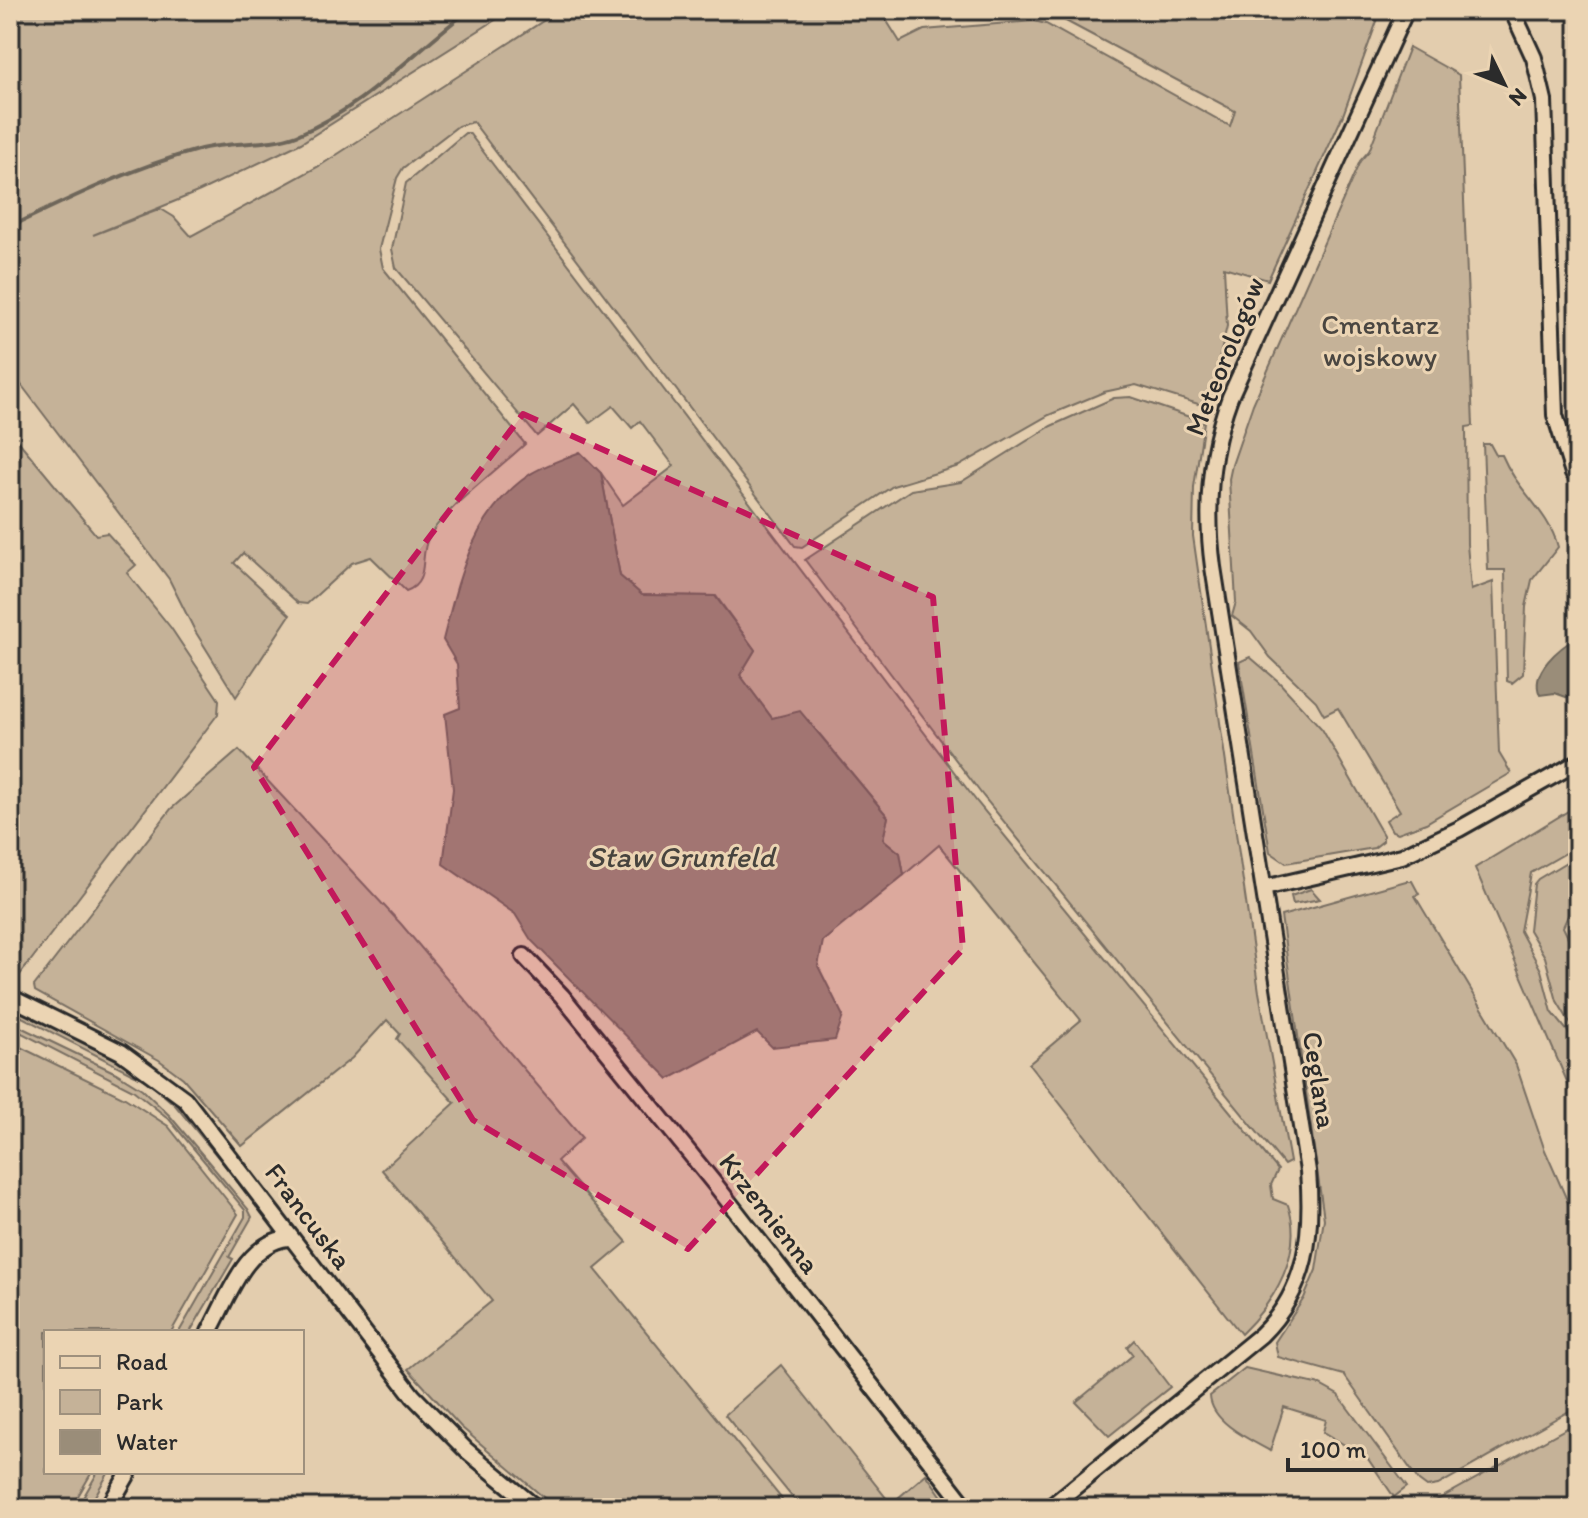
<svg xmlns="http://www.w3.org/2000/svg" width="1588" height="1518" font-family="Itim,sans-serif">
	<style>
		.green { fill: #c5b298; stroke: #786e62; stroke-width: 2 }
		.water { fill: #9a8d79; stroke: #6e665a; stroke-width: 2 }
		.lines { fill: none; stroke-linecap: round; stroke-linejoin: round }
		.stream { stroke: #6e665a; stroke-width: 4 }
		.minor-casing { stroke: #2b2b2b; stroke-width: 20 }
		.minor { stroke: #ebd4b3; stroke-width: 14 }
		.marked { fill: #c2185b; fill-opacity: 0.2; stroke: #c2185b; stroke-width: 6; stroke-dasharray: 16 10; stroke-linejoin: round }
		.labels { text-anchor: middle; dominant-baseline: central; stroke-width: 6; stroke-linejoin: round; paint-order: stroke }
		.park-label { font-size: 28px; fill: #4a4641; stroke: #ebd4b3 }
		.street-label { font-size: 28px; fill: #2b2b2b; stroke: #ebd4b3 }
		.water-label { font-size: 30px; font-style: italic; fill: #47443e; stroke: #ebd4b3 }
	</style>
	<rect width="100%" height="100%" fill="#e3cdae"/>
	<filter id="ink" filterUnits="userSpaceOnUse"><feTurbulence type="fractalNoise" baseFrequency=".0125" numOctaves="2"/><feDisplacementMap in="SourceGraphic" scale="16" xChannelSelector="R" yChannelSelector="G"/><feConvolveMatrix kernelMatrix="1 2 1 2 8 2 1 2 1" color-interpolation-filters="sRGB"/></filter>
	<g filter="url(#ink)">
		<g class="green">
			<path d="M 10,10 L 511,10 L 301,143 L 200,191 L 93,235 L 161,209 L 174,217 L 191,236 L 321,165 L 560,10 L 880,10 L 900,42 L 924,30 L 1034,21 L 1046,24 L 1230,126 L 1235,111 L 1045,10 L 1381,10 L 1343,115 L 1268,280 L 1224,267 L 1227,326 L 1208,407 L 1136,385 L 1104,392 L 1049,415 L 959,466 L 893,486 L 802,547 L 795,546 L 473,122 L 458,126 L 403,168 L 397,178 L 379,249 L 383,268 L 525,444 C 501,467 443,510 429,537 C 418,556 431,582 406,591 L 371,557 L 352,563 L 307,604 L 298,603 L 243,553 L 234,563 L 290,615 L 236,697 L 195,631 L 169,579 L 10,370 Z"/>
			<polygon points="1409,47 1459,75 1473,426 1466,427 1467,544 1471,590 1493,582 1499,753 1511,773 1426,823 1398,833 1392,831 1386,820 1400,811 1338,708 1324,715 1316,701 1270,657 1251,631 1232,616 1236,602 1229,479 1232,465 1253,404 1360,161 1369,151"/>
			<path d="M 465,133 L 469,133 L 977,802 L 1278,1170 L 1271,1185 L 1273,1199 L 1288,1205 C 1304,1253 1275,1301 1241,1334 L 1029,1064 L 1081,1020 L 939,845 L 904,875 L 900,853 L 883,839 L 888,817 L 818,732 L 772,718 L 740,675 L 755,650 L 716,596 L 642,595 L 620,576 L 601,473 L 623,505 L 674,466 L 640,421 L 632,428 L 613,406 L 590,423 L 574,404 L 537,436 L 396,268 L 392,249 L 406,183 Z"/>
			<polygon points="1131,397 1204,422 1194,487 1193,536 1259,992 1290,1162 1284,1165 983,796 805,560 911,490 961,482 1051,426 1114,398"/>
			<polygon points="10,431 96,535 107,533 136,565 127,573 171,628 219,700 218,714 16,980 10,983"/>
			<path d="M 1483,444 L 1490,444 L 1496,455 L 1502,455 C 1517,491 1548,510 1558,547 L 1532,580 L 1526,607 L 1523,674 L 1512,683 L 1507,681 L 1505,570 L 1488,570 Z"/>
			<polygon points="1250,657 1278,681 1322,729 1383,835 1383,841 1374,848 1286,863 1270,852 1239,662"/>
			<polygon points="239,750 401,924 582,1138 557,1161 627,1242 595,1269 781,1498 785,1508 556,1508 461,1427 408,1369 492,1301 382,1170 455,1103 397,1039 400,1034 387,1020 352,1058 242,1146 183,1078 159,1060 35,991 34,986 171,809"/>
			<polygon points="1578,805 1578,846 1531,873 1520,931 1541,970 1552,1012 1578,1044 1578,1107 1475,868"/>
			<polygon points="1578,855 1578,893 1563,927 1578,958 1578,1036 1557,1001 1545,957 1529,930 1534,884 1538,879"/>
			<polygon points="1406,881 1412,881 1419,894 1415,896 1516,1065 1544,1148 1578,1225 1578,1406 1438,1485 1427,1487 1419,1481 1344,1375 1278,1357 1275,1342 1304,1298 1316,1270 1324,1219 1281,916"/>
			<polygon points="1311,889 1320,899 1293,904 1291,896"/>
			<path d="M 15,1007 C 90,1044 162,1076 213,1145 C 221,1156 232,1168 237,1180 L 175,1105 L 147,1081 L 14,1013 Z"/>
			<polygon points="10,1022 116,1073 142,1089 170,1116 248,1209 252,1217 229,1257 233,1259 190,1332 179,1332 245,1217 245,1210 169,1119 133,1090 10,1027"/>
			<polygon points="10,1042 125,1098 168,1126 238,1214 171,1332 46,1332 46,1472 92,1472 71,1508 10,1508"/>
			<polygon points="1134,1340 1170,1387 1109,1436 1076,1402 1133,1355 1127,1347"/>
			<polygon points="781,1365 891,1504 926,1474 950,1508 801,1508 725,1415"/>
			<path d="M 1245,1368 L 1320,1385 L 1338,1395 L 1407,1487 L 1394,1497 L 1368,1459 L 1323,1432 L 1326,1420 L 1284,1407 L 1270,1451 C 1250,1440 1211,1422 1210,1396 Z"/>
			<polygon points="1578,1422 1578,1508 1423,1508"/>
			<polygon points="98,1472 109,1472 88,1508 77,1508"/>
		</g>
		<g class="water">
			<path d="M 580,452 L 601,473 L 620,576 L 642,595 L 715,596 L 755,650 L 740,675 L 772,718 L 800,711 L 888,817 L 883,839 L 900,853 L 904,875 L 823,941 L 818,966 L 843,1016 L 835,1040 L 772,1047 L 757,1032 L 669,1079 L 531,940 L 515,914 L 443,864 L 453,789 L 445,714 L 460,708 L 457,664 L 443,640 C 459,578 472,514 529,475 C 544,465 564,459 580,452 Z"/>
			<path d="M 1578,637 L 1578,691 L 1569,698 L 1555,693 L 1540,695 C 1529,672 1560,647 1578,637 Z"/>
		</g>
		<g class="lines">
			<path class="stream" d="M 10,227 C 72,197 134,167 201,149 C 232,141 268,146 297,135 C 363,109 413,52 469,10"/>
			<defs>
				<g id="minor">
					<polyline points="1512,10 1534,58 1544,100 1555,415 1573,473"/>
					<polyline points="1264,888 1402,856 1459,829 1578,762"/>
					<polyline points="524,956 562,996 718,1188 967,1508"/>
					<polyline points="10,997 121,1052 185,1099 413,1396 466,1450 536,1508"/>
					<path d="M 209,1332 C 228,1298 245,1243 288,1238"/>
					<polyline points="108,1508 129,1472"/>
					<path d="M 1049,1508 L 1261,1335 C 1308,1289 1313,1233 1308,1171 L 1213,567 C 1205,508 1209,453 1230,397 L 1406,10"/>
				</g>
			</defs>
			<use href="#minor" class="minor-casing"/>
			<use href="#minor" class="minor"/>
		</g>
	</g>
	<path class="marked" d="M 523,414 L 933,597 L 963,949 L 688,1249 L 473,1120 L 254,767 Z"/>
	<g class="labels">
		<g class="park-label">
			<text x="1380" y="324">Cmentarz<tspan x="1380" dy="32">wojskowy</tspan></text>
		</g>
		<g class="street-label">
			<text transform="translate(1224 356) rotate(-68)">Meteorologów</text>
			<text transform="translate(1320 1080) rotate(81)">Ceglana</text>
			<text transform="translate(770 1213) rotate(52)">Krzemienna</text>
			<text transform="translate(309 1216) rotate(53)">Francuska</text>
		</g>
		<g class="water-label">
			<text x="681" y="856">Staw Grunfeld</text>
		</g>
	</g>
	<rect width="1588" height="1518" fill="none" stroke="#ebd4b3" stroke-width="40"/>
	<rect x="20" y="20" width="1548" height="1478" fill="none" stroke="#2b2b2b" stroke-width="3" filter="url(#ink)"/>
	<rect x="44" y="1330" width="260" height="144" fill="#ebd4b3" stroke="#9e907d" stroke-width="2"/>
	<rect x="60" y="1356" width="40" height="12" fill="#ebd4b3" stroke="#9e907d" stroke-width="2"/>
	<text x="116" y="1370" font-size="24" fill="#2b2b2b">Road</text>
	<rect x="60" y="1390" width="40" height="24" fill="#c5b298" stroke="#9e907d" stroke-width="2"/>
	<text x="116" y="1410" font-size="24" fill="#2b2b2b">Park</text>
	<rect x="60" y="1430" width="40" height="24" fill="#9a8d79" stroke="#9e907d" stroke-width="2"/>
	<text x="116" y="1450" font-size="24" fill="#2b2b2b">Water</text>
	<g transform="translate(1504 84) rotate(133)" stroke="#ebd4b3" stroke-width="6" paint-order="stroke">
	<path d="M0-6L14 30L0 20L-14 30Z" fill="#2b2b2b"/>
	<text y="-12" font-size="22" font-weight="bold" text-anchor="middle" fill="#2b2b2b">N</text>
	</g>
	<path d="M1288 1458v12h208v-12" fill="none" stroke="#2b2b2b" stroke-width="4"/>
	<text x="1300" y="1458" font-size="24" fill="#2b2b2b" stroke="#ebd4b3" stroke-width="6" paint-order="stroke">100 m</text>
</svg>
